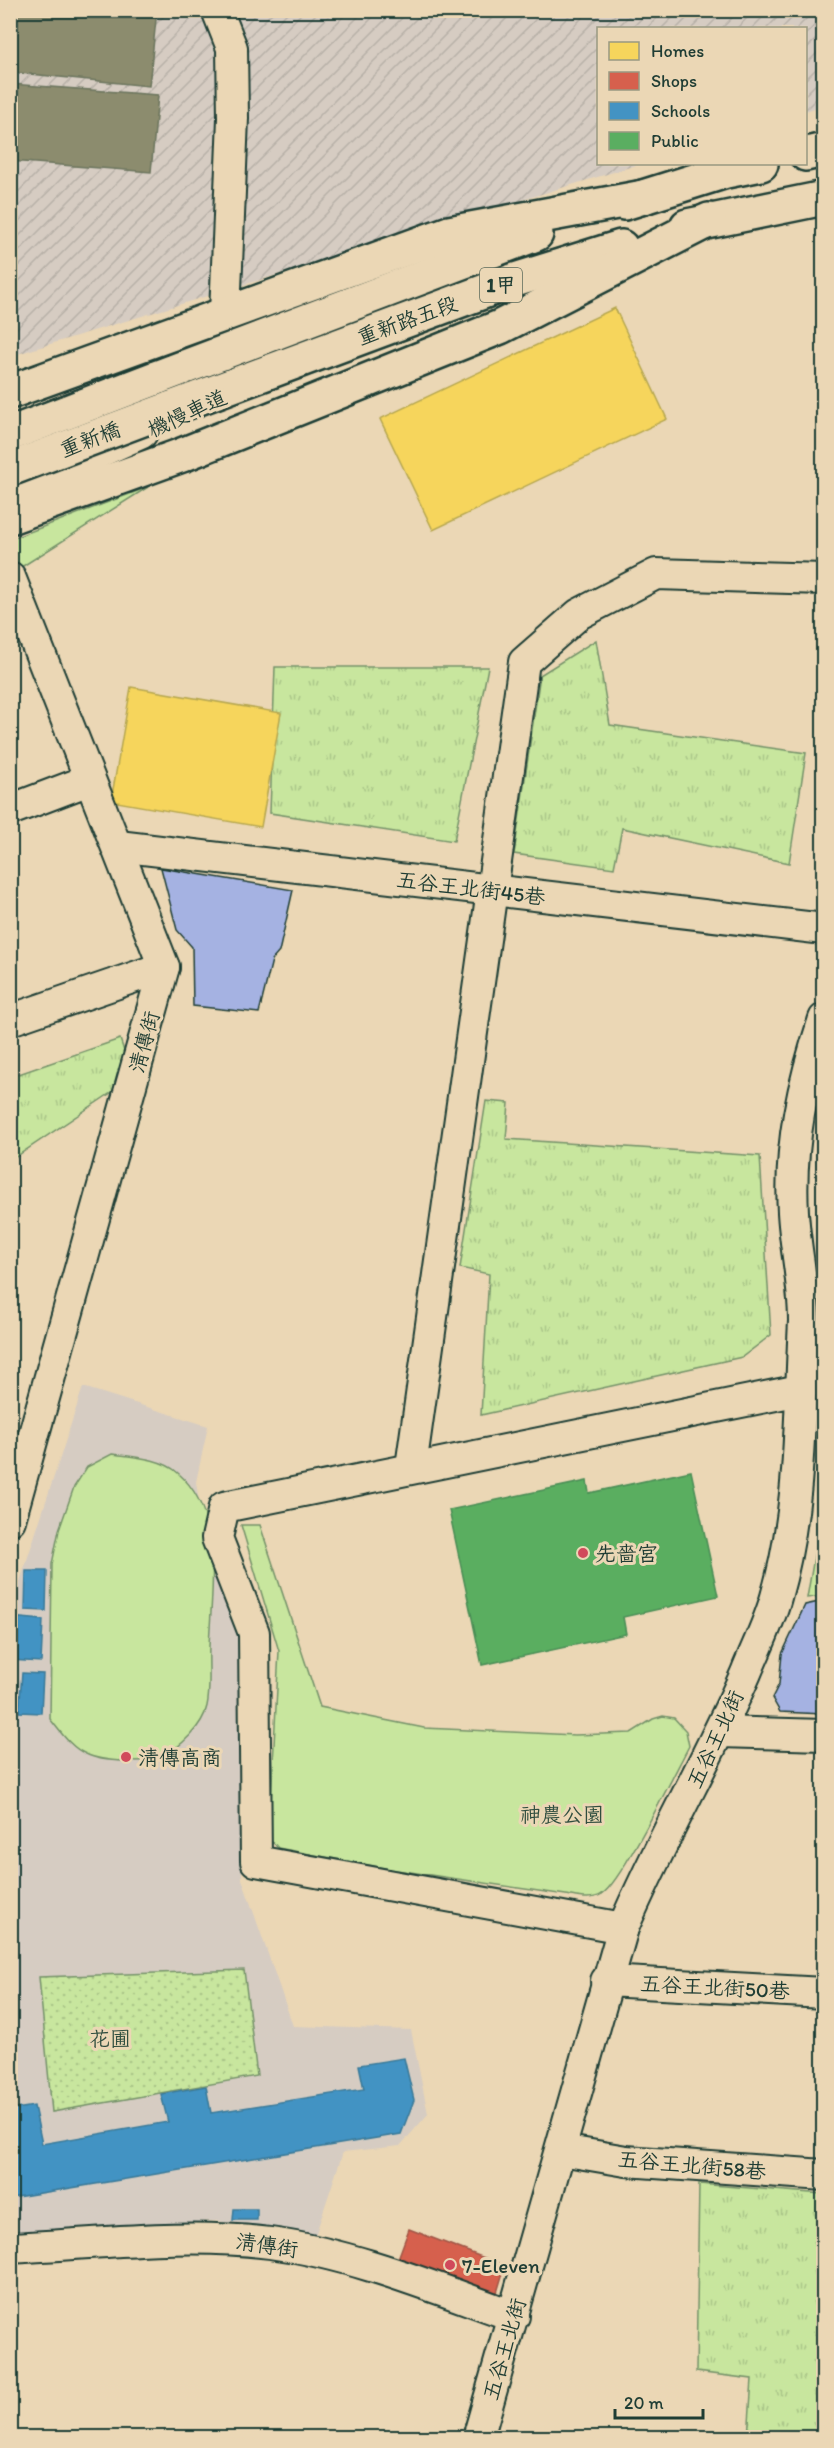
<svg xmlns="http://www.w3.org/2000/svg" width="834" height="2448" font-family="Itim,'LXGW WenKai TC',sans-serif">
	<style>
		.built { fill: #d6ccc2 }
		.industrial { fill: url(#industrial-furrows) }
		.grass { fill: url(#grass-tufts); stroke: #749269; stroke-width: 1.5 }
		.park { fill: #c8e69e; stroke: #749269; stroke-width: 1.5 }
		.garden { fill: url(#garden-dots); stroke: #749269; stroke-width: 1.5 }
		.homes { fill: #f6d55c; stroke: #b6a750; stroke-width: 1.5 }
		.shops { fill: #d6604d; stroke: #9f5646; stroke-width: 1.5 }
		.schools { fill: #4393c3; stroke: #387998; stroke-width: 1.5 }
		.public { fill: #5aae61; stroke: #488c54; stroke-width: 1.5 }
		.industry { fill: #8c8c6e; stroke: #6b745d; stroke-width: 1.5 }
		.building { fill: #a5b2e2; stroke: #1f3d34; stroke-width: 1.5 }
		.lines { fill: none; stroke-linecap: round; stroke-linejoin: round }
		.minor-casing { stroke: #1f3d34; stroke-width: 34 }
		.major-casing { stroke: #1f3d34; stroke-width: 38 }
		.minor { stroke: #ebd7b5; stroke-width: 30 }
		.major { stroke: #ebd7b5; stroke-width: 33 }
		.major-bridge-casing { stroke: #1f3d34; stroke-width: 38; stroke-linecap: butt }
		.major-bridge { stroke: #ebd7b5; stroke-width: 33 }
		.poi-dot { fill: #d1495b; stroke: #ebd7b5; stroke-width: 2 }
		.labels { text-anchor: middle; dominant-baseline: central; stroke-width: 6; stroke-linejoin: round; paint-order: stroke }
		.shield { fill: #ebd7b5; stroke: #5c6b5b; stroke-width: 1.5 }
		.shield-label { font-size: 20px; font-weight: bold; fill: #1f3d34 }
		.street-label { font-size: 21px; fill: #1f3d34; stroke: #ebd7b5 }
		.poi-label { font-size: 21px; fill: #1f3d34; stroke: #ebd7b5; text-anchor: start }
		.park-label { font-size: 21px; fill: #304e3f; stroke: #ebd7b5 }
	</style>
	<defs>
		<pattern id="industrial-furrows" width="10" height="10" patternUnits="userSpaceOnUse" patternTransform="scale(1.5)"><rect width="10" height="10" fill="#d6ccc2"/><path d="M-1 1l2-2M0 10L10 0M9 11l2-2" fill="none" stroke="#b7b0a7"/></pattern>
		<pattern id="grass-tufts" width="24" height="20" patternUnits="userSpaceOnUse" patternTransform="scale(1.5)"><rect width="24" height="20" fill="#c8e69e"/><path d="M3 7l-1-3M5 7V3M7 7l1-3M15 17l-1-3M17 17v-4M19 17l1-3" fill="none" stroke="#abc689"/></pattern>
		<pattern id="garden-dots" width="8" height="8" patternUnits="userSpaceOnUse" patternTransform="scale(1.5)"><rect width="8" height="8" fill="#c8e69e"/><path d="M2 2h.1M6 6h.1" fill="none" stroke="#abc689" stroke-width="1.8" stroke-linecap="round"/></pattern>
	</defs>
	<rect width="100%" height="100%" fill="#ebd7b5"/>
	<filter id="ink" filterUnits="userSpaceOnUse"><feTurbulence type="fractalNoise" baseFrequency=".0167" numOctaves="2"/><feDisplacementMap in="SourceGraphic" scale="12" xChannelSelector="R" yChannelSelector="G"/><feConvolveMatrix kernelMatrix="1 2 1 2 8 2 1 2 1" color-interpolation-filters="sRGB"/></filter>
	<g filter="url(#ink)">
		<polygon class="built" points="83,1387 208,1426 196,1482 205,1541 240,1635 242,1879 293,2026 411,2030 428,2114 400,2146 343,2152 315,2236 217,2221 11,2232 11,1609"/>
		<polygon class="industrial" points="11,11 823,11 823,105 806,111 806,28 598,28 598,164 640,164 11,356"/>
		<g class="grass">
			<polygon points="596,640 610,725 806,753 789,863 622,828 614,868 514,854 540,675"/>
			<polygon points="275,667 488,667 454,841 270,813"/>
			<polygon points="120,1039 133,1078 11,1160 10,1077"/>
			<polygon points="486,1101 509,1103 506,1139 760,1156 771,1335 742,1357 481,1415 489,1274 460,1268"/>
			<polygon points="699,2184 823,2194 823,2437 748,2437 752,2379 696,2372"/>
		</g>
		<g class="park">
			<polygon points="148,487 15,571 11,558 11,539"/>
			<path d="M 112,1454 C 133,1457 162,1458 178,1473 C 225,1514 211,1591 209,1647 C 208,1665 211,1688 207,1706 C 203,1726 180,1748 162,1756 C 146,1764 102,1762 86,1754 C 71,1748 60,1731 50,1719 L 52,1564 L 59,1530 L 74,1487 L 87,1467 Z"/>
			<polygon points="823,1505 823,1596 807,1598"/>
			<path d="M 241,1525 L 260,1525 L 320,1707 L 424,1728 L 575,1735 L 631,1733 L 653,1719 L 663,1716 L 674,1718 L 686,1731 L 689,1746 C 675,1772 621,1883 602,1894 C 592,1901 578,1897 566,1895 L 383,1868 L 278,1848 L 269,1838 L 279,1651 Z"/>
		</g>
		<polygon class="garden" points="244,1970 257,2076 52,2112 39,1977"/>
		<g class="homes">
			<polygon points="615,308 667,419 433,530 380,419"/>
			<polygon points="131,687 281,713 261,827 111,801"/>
		</g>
		<polygon class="shops" points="409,2229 505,2266 495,2299 396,2264"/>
		<g class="schools">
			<polygon points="26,1571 47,1571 46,1611 25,1610"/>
			<polygon points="10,1617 43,1620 41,1662 10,1660"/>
			<polygon points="22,1673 43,1674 41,1713 19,1712"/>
			<polygon points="404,2058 414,2100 401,2134 10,2198 10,2110 34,2106 42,2144 168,2122 161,2094 206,2086 211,2113 364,2089 359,2065"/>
			<polygon points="234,2209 257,2209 257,2220 233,2220"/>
		</g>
		<polygon class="public" points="691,1471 718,1596 623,1617 626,1634 482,1665 449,1510 587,1481 589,1493"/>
		<g class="industry">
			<polygon points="10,10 157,10 149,86 10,72"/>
			<polygon points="10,84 158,95 151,172 10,161"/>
		</g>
		<g class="building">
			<polygon points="161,868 293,890 279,952 272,960 259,1013 193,1006 192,947 177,930"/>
			<polygon points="824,1601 824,1714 780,1712 772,1698 779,1684 782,1654 805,1605"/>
		</g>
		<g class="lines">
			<defs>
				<g id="minor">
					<polyline points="217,10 232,48 233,118 225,314"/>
					<polyline points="10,492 142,433"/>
					<polyline points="10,577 164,967 10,1520"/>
					<polyline points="10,810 89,780"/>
					<polyline points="118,846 824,929"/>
					<polyline points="10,1020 164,967"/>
					<polyline points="411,1467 524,662 579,614 656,574 824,579"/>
					<polyline points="720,1732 824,1735"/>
					<polyline points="623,1928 256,1861 254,1633 217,1538 224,1507 800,1390"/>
					<polyline points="606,1981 824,1993"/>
					<polyline points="561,2150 626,2161 824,2175"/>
					<path d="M 10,2248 C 96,2244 185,2232 270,2243 C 353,2254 435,2288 514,2316"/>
					<path d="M 478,2438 L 623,1928 C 660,1841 708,1760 746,1673 C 756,1648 769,1623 776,1597 C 802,1507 799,1413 804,1321 C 804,1284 795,1248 793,1212 C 789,1144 803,1082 824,1019"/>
				</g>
				<g id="major">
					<polyline points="806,154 824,150"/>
					<polyline points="624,203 726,171 761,164"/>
					<polyline points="687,226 824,198"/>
					<polyline points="156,378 536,234"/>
					<polyline points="10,392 449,233 644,197"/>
					<polyline points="169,409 515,280 621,247"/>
					<polyline points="10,517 182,455 500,327 709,220"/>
				</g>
			</defs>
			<use href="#minor" class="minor-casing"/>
			<use href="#major" class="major-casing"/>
			<use href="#minor" class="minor"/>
			<use href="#major" class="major"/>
			<defs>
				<g id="major-bridge">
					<polyline points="10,434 156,378"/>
					<polyline points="10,469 169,409"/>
				</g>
			</defs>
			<use href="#major-bridge" class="major-bridge-casing"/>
			<use href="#major-bridge" class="major-bridge"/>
		</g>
	</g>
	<g class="poi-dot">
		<circle cx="583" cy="1553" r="6"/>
		<circle cx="126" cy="1757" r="6"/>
		<circle cx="450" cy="2265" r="6"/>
	</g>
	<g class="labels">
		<rect class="shield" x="480" y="268" width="42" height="34" rx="4.5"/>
		<g class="shield-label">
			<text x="501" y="285">1甲</text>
		</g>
		<g class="street-label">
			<text transform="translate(407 320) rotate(-20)">重新路五段</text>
			<text transform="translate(187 413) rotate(-25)">機慢車道</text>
			<text transform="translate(90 439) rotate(-21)">重新橋</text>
			<text transform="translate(471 888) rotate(7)">五谷王北街45巷</text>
			<text transform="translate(144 1042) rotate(-75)">清傳街</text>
			<text transform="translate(715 1739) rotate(-65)">五谷王北街</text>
			<text transform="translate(715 1987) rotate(3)">五谷王北街50巷</text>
			<text transform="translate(692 2165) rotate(5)">五谷王北街58巷</text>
			<text transform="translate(267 2245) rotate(8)">清傳街</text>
			<text transform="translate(504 2349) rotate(-74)">五谷王北街</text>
		</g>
		<g class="poi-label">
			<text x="595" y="1553">先嗇宮</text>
			<text x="138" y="1757">清傳高商</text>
			<text x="462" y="2265">7-Eleven</text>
		</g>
		<g class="park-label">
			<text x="562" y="1814">神農公園</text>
			<text x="110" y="2038">花圃</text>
		</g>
	</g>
	<rect width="834" height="2448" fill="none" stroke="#ebd7b5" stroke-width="36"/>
	<rect x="18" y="18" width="798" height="2412" fill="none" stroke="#1f3d34" stroke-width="2" filter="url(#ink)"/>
	<rect x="597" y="27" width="210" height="138" fill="#ebd7b5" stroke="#999981" stroke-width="1.5"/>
	<rect x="609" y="42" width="30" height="18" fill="#f6d55c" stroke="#999981" stroke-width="1.5"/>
	<text x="651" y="57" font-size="18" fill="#1f3d34">Homes</text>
	<rect x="609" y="72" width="30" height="18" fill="#d6604d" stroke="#999981" stroke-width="1.5"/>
	<text x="651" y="87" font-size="18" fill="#1f3d34">Shops</text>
	<rect x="609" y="102" width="30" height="18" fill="#4393c3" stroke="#999981" stroke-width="1.5"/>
	<text x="651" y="117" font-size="18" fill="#1f3d34">Schools</text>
	<rect x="609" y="132" width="30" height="18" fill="#5aae61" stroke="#999981" stroke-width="1.5"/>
	<text x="651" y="147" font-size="18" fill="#1f3d34">Public</text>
	<path d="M615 2409v9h88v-9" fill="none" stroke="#1f3d34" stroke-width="3"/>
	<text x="624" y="2409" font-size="18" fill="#1f3d34" stroke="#ebd7b5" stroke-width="4.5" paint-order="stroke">20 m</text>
</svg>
